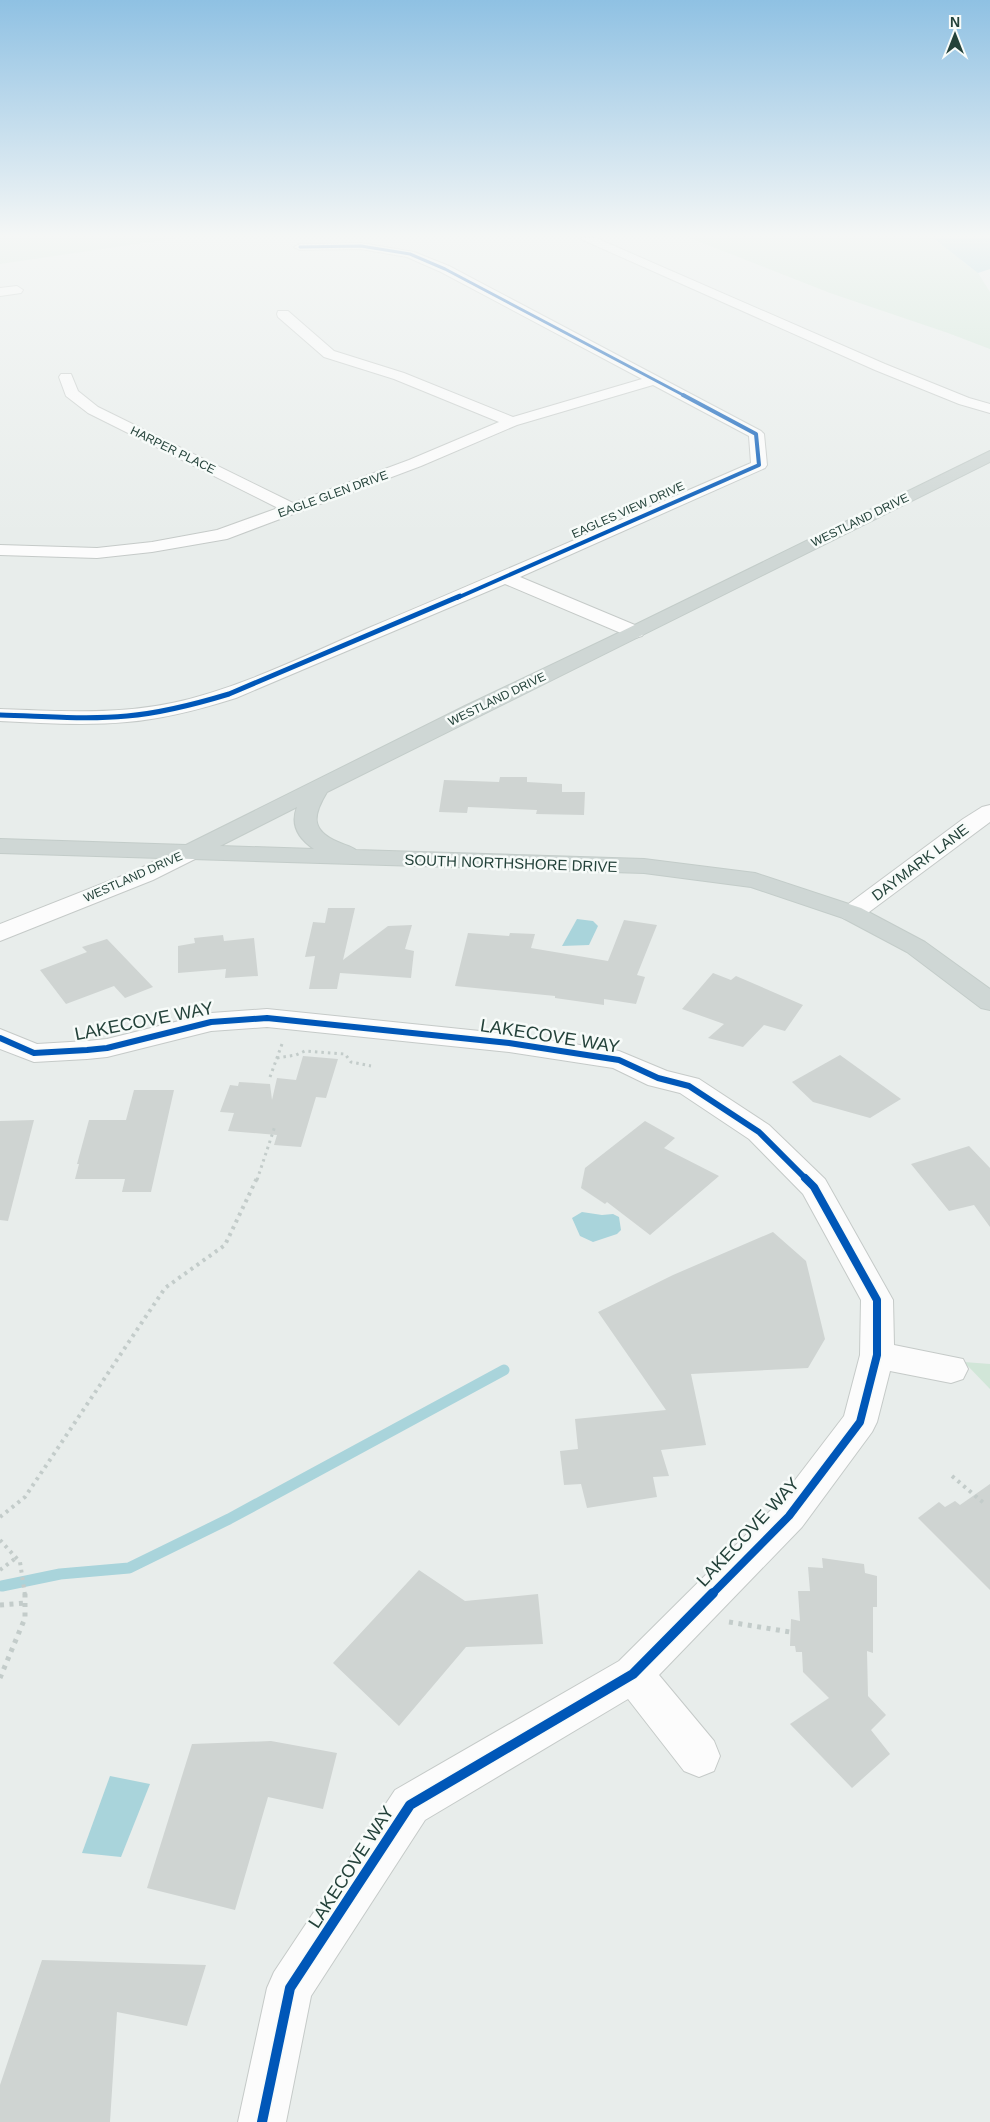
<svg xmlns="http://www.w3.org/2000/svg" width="990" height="2122" font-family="Helvetica,sans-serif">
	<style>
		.green { fill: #d1e6d8 }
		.water { fill: #a9d4db }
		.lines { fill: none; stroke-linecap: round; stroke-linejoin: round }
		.stream { stroke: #a9d4db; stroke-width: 11 }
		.building { fill: #cfd4d2 }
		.minor-casing { stroke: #c5cac8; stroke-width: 2 }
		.major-casing { stroke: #c3ccc9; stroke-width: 2 }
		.path-far2 { stroke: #c3ccca; stroke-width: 3; stroke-dasharray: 2.5 4; stroke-linecap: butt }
		.path-far1 { stroke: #c3ccca; stroke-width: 4; stroke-dasharray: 3 4.5; stroke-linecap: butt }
		.path { stroke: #c3ccca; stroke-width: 5; stroke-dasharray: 4 5.5; stroke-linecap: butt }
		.minor { fill: #fcfcfc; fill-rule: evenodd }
		.major { fill: #cfd7d5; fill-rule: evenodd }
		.cycleway-far5-casing { stroke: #f7fbf9; stroke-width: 4.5 }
		.cycleway-far4-casing { stroke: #f7fbf9; stroke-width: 5.5 }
		.cycleway-far3-casing { stroke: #f7fbf9; stroke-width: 8 }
		.cycleway-far2-casing { stroke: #f7fbf9; stroke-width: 9 }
		.cycleway-far1-casing { stroke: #f7fbf9; stroke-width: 11 }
		.cycleway-casing { stroke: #f7fbf9; stroke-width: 13 }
		.cycleway-far5 { stroke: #0057b8; stroke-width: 3 }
		.cycleway-far4 { stroke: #0057b8; stroke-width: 4 }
		.cycleway-far3 { stroke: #0057b8; stroke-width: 5 }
		.cycleway-far2 { stroke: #0057b8; stroke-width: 6 }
		.cycleway-far1 { stroke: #0057b8; stroke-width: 8 }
		.cycleway { stroke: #0057b8; stroke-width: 10 }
		.labels { text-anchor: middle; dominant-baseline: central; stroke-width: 5; stroke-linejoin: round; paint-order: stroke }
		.far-street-label { font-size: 12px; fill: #24423a; stroke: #f7fbf9 }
		.street-label { font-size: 15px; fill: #24423a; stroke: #f7fbf9 }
		.near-street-label { font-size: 18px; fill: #24423a; stroke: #f7fbf9 }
	</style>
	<rect width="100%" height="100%" fill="#e8edeb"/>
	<g class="green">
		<polygon points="0,238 177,238 0,264"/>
		<polygon points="690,238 933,238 978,273 990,292 990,349 948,333 830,293"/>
		<polygon points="964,1362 990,1364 990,1389"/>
	</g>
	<g class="water">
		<polygon points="933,238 990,238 990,269 978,273"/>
		<polygon points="577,919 593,921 598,926 589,945 562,946"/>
		<polygon points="582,1212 602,1215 613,1214 619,1217 621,1230 617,1234 593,1242 580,1236 572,1218"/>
		<polygon points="110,1776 150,1784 121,1857 82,1853"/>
	</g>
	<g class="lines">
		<polyline class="stream" points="2,1586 60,1574 129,1568 229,1519 504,1370"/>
	</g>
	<g class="building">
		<polygon points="500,777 527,777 527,782 562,784 562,792 585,792 584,815 536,814 537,810 468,807 467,813 439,812 444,780 499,782"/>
		<polygon points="328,908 355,908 343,960 388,926 412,925 405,949 414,951 411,978 340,973 337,989 309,989 315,956 305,957 313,922 325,923"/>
		<polygon points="624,920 657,925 637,975 645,977 636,1004 604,999 604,1005 555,998 555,996 455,986 468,933 509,936 510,933 535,934 531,948 608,961"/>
		<polygon points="223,935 224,941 254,938 258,976 225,978 226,969 178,973 178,946 195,943 194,938"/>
		<polygon points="107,939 153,987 125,998 114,986 66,1004 40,970 87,952 82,947"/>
		<polygon points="713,973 731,980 736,976 803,1005 785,1031 764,1025 743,1047 708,1038 724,1024 682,1009"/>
		<polygon points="840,1055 901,1099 870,1118 813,1102 792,1082"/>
		<polygon points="303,1056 338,1059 326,1098 316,1097 301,1147 274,1145 277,1135 228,1131 234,1113 220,1112 230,1085 238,1086 239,1082 270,1084 272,1100 277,1078 296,1080"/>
		<polygon points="134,1090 174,1090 151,1192 122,1192 125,1179 75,1179 79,1164 77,1164 89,1120 126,1120"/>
		<polygon points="34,1120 8,1221 0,1220 0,1121"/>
		<polygon points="645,1121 675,1138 664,1148 719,1176 650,1235 607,1202 605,1204 581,1188 585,1168"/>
		<polygon points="969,1146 990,1168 990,1227 974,1205 949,1211 911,1164"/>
		<polygon points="773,1232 806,1261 825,1339 808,1368 691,1374 706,1445 661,1450 669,1476 653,1477 657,1497 587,1508 581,1484 564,1485 560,1451 578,1449 575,1419 666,1410 598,1312 673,1275"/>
		<polygon points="990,1484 990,1590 918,1518 939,1502 945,1507 955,1501 960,1505"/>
		<polygon points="822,1558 864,1564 865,1573 877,1576 877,1607 873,1607 873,1653 867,1651 868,1696 886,1715 871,1730 890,1754 852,1788 790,1724 829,1698 803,1672 802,1652 796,1652 795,1646 790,1646 791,1619 800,1621 798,1591 810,1591 808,1567 823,1568"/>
		<polygon points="419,1570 465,1601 538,1594 543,1644 466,1647 399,1726 333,1663"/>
		<polygon points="271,1741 337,1753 323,1809 268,1797 235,1910 147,1888 192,1744"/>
		<polygon points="42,1960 206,1965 187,2026 117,2012 110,2122 0,2122 0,2085"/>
	</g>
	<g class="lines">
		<defs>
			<g id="minor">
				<polygon points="581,238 596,238 885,364 969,398 990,404 990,413 959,404 875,370 583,240"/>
				<path d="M 361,243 L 414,252 L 449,266 L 761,431 L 764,434 L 767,465 L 765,468 L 520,577 L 642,628 L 645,632 L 642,636 L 635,638 L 628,636 L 505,584 L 236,698 C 201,709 164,719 127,722 C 85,726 42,723 0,721 L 0,709 C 58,711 115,715 172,703 C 239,689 308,654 371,627 C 498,574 624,518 751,463 L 749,436 L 653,385 L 517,425 L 421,466 L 227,539 L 152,552 L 97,558 L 0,555 L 0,545 L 97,548 L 152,542 L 217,530 L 278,508 L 88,413 L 66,396 L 59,377 L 61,374 L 71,374 L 78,391 L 98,407 L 293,503 L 409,460 L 499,422 L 394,379 L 324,357 L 278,317 L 277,314 L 278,311 L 288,311 L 334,351 L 404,373 L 513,417 L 642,379 L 441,272 L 407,257 L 361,249 L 300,250 L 294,247 L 300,244 Z"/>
				<polygon points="17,286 23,290 21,293 0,296 0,288"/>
				<polygon points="990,805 990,822 861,918 852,920 843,918 840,913 843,908 963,819 982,807"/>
				<polygon points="191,845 199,847 203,852 199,857 153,880 0,941 0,924 137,870 183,847"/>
				<polygon points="267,1009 509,1034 619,1051 667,1071 699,1079 769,1125 825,1179 893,1300 894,1345 963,1359 968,1369 963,1379 951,1383 890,1371 877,1422 872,1432 802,1527 659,1675 714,1741 720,1756 714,1771 699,1777 684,1771 628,1699 425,1820 311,1996 286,2122 238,2122 267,1988 274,1972 395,1790 619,1661 776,1505 844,1416 860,1355 861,1300 803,1194 749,1139 680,1093 648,1085 613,1068 509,1052 267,1027 211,1031 107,1057 87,1059 34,1062 0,1049 0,1029 37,1044 87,1041 107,1039 211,1013"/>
			</g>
			<path id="major" d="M 990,451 L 990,462 L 327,792 C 313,815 310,830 338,842 C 344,845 351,846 356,850 L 644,859 L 755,873 L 861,908 L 925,942 L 990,989 L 990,1010 L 981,1008 L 907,952 L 843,918 L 751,887 L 644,873 L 0,853 L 0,839 L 186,845 L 465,706 L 608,638 ZM 297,807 C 290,825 299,839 314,849 L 220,846 Z"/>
		</defs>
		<use href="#minor" class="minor-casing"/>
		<use href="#major" class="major-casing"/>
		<g class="path-far2">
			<polyline points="277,1058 296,1055 305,1051 345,1054 351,1062 371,1066"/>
			<polyline points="270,1077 282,1044"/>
			<polyline points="257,1180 275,1126"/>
		</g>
		<g class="path-far1">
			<polyline points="952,1476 986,1505"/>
			<polyline points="0,1517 25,1497 165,1288 225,1245 257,1178"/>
			<polyline points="0,1540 20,1562 25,1595"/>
			<polyline points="0,1570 16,1558"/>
		</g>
		<g class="path">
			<polyline points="0,1605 26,1603"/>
			<polyline points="729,1622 790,1632"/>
			<polyline points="0,1678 25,1618 25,1593"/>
		</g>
		<use href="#minor" class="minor"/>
		<use href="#major" class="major"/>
		<defs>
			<polyline id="cycleway-far5" points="300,247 361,246 410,254 445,269 685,396"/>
			<polyline id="cycleway-far4" points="457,598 759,465 756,434 683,395"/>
			<path id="cycleway-far3" d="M 0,715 C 42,716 85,720 127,716 C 162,713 196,704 229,694 L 460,596"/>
			<polyline id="cycleway-far2" points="0,1038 34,1053 87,1050 107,1048 211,1022 267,1018 509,1043 619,1060 658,1078 689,1086 759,1132 807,1180"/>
			<polyline id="cycleway-far1" points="711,1595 789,1516 860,1422 877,1355 877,1300 814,1187 805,1178"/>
			<polyline id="cycleway" points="262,2122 290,1988 410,1805 633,1674 713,1593"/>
		</defs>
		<use href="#cycleway-far5" class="cycleway-far5-casing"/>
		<use href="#cycleway-far4" class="cycleway-far4-casing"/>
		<use href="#cycleway-far3" class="cycleway-far3-casing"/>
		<use href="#cycleway-far2" class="cycleway-far2-casing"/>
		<use href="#cycleway-far1" class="cycleway-far1-casing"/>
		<use href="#cycleway" class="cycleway-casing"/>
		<use href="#cycleway-far5" class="cycleway-far5"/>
		<use href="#cycleway-far4" class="cycleway-far4"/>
		<use href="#cycleway-far3" class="cycleway-far3"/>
		<use href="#cycleway-far2" class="cycleway-far2"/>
		<use href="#cycleway-far1" class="cycleway-far1"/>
		<use href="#cycleway" class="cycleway"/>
	</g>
	<linearGradient id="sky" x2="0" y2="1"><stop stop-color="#8fc1e3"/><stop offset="0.44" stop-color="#f5f7f6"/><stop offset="1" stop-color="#f5f7f6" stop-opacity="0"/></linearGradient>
	<rect width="990" height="535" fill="url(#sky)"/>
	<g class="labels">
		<g class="far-street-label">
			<text transform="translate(173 450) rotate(26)">HARPER PLACE</text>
			<text transform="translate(333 494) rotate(-20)">EAGLE GLEN DRIVE</text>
			<text transform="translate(628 510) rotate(-24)">EAGLES VIEW DRIVE</text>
			<text transform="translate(860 520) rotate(-26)">WESTLAND DRIVE</text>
			<text transform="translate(497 699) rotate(-26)">WESTLAND DRIVE</text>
			<text transform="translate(133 877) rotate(-24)">WESTLAND DRIVE</text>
		</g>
		<g class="street-label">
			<text transform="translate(920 862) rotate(-37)">DAYMARK LANE</text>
			<text transform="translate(511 863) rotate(2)">SOUTH NORTHSHORE DRIVE</text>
		</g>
		<g class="near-street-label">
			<text transform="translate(144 1021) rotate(-11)">LAKECOVE WAY</text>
			<text transform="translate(550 1036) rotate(9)">LAKECOVE WAY</text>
			<text transform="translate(748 1532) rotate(-47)">LAKECOVE WAY</text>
			<text transform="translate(351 1867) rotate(-57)">LAKECOVE WAY</text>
		</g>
	</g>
	<g transform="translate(955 35)" stroke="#f7fbf9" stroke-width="4" paint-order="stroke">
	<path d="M0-4L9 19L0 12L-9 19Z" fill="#24423a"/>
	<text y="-8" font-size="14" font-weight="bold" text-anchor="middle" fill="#24423a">N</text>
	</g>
</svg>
